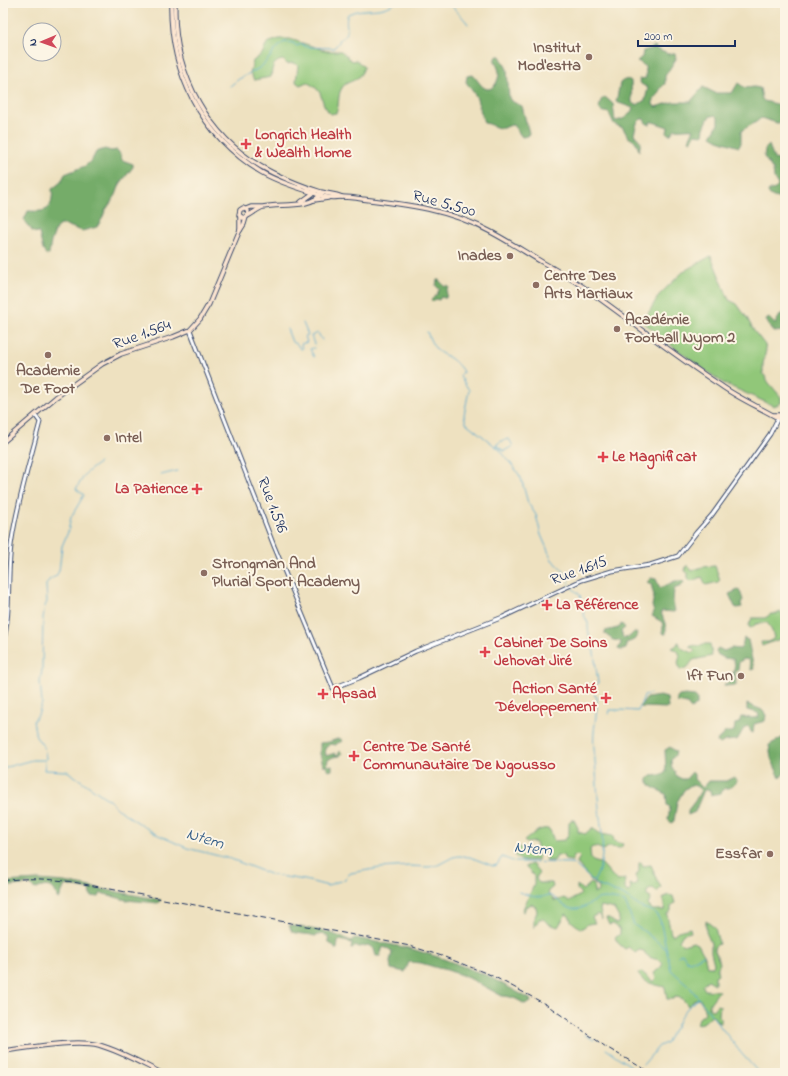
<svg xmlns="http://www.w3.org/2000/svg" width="788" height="1076" font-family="'Indie Flower',sans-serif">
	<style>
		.green { fill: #91c779; stroke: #567b6c }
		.forest { fill: #74ac69; stroke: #486e64 }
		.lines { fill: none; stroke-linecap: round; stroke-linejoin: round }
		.stream { stroke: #52a8cf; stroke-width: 1 }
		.tertiary-casing { stroke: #3b4a6d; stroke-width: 5 }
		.secondary-casing { stroke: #3b4a6d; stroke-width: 5.5 }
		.tertiary { stroke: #fff; stroke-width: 3 }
		.secondary { stroke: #fce5d0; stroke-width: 3.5 }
		.rail { stroke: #1b2f5e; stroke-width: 1; stroke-dasharray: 6 3; stroke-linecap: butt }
		.education-dot { fill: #8d6e63; stroke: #fcf5e5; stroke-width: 1.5 }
		.health-dot { fill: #e0444e; stroke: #fcf5e5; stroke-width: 1.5 }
		.labels { text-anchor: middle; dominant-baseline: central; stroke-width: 4; stroke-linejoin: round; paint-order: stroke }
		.education-label { font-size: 16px; font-weight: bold; fill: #785e54; stroke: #fcf5e5; text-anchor: end }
		.health-label { font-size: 16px; font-weight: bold; fill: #be3a42; stroke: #fcf5e5; text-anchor: start }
		.street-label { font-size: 16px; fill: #1b2f5e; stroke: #fcf5e5 }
		.water-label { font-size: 17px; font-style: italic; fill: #2e5986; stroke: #fcf5e5 }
	</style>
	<rect width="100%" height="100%" fill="#fcf5e5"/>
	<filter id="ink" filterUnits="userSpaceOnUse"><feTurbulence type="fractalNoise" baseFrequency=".025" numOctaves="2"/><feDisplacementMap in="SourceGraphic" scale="8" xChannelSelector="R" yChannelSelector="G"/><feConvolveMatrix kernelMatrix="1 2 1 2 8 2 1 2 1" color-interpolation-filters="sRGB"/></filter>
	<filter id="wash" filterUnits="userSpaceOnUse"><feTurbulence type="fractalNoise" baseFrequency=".012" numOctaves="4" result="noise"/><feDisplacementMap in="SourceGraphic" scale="16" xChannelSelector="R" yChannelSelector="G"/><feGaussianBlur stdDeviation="0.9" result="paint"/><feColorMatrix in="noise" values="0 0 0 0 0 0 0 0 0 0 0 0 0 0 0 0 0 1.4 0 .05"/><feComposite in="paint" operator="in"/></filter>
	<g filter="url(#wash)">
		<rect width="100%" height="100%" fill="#eee1c0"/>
		<g class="green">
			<path d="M 279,39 L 290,39 L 327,51 L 341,51 L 352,61 L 356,60 L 364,67 C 359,84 347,79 342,88 C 337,95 340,105 336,113 L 330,114 L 324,105 L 320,93 L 316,88 L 307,82 L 300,85 L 296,82 L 298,65 L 293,63 L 287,64 L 283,60 C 273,61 272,68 271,77 L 254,80 L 250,73 L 253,61 L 262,54 L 267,43 Z"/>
			<polygon points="711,256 729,300 737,304 747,318 754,331 765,345 766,350 763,364 763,373 769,383 781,397 781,403 774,406 723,383 676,349 643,322 659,295 684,271"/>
			<polygon points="686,566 688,566 691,571 702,567 715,566 720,580 718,582 706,585 702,577 691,581 688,578 688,573 685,571"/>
			<polygon points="781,612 785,618 785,637 762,646 761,642 769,642 774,638 772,631 767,622 756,624 751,628 749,627 749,625 752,618 765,618 771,614 775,614"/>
			<path d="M 678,642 L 679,642 C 681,651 686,649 693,653 L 695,651 L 692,648 L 689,647 C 693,645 695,645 699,646 L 703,644 L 710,644 L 712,656 L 693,660 L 688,667 L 680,670 L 678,663 L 680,655 L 677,650 L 672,648 L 677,645 Z"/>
			<path d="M 571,820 L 574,820 L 578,828 L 578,832 L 585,834 L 592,828 L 601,834 L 613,836 L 614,841 L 623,844 L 621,848 L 608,847 L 604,850 C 599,849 595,844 590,849 L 591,859 L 593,861 L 602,864 L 617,881 L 625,879 L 625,889 L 627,892 L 631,890 L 630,884 L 634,886 L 638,884 L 636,876 L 639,871 L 639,863 L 641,862 L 643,866 L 651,865 C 655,873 656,881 661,887 L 657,892 L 653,888 L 647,891 L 647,896 L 651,898 L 648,905 L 653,910 L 664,910 L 665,908 L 663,899 L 668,895 L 673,896 L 675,903 L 671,906 L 671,911 L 667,914 L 671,934 L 673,935 L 678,931 L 690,928 L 691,932 L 683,934 L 679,941 L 683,945 L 693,942 L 698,944 L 705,957 L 707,967 L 712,967 L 714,964 L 711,952 L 711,943 L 706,932 L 706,921 L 715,928 L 719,944 L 715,946 L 714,949 L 720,963 L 717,970 L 718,974 L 715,976 L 715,984 L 708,980 L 702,985 L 705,990 L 719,991 L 710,1003 L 709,1009 L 713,1010 L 717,1005 L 720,1006 L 719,1015 L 721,1023 L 718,1022 L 712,1015 L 703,1023 L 697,1024 L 699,1018 L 705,1013 L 701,1000 L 695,999 L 688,1006 L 682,998 L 675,997 L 673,999 L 667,999 L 665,987 C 657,985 641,983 638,973 L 642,972 L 652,981 L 654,981 L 656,978 L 654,973 L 661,967 L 663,963 L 660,960 C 653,959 646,957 644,951 L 639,950 L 635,953 L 629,947 L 625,949 L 619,944 L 615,938 L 620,934 L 620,929 L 613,924 L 609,925 L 606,918 L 609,918 L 616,924 L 618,923 L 619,918 L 614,909 L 601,906 L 600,910 L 602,919 L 598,914 L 592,917 L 595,923 L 588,924 L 581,929 L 571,921 L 570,917 L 566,914 L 558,927 C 555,926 551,925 549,924 C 544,921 545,918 539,919 L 534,928 L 534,919 L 537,912 L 536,907 L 531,904 L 528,906 L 526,906 L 524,912 L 522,911 L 534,885 L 534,876 L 526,868 L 526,866 L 532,864 L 539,872 L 536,879 L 539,883 L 552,883 L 553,887 L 548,891 L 549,895 L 555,901 L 564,898 L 569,901 L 579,896 L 581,894 L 577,889 L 577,885 L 583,890 L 591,883 L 594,885 L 594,893 L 598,892 L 599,890 L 599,887 C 590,881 584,872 578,864 L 577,862 L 580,857 L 578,855 L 574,856 L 572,861 L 565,860 L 563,855 L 557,856 L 554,861 L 547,861 L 546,855 L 543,852 L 539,854 L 537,860 L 522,861 L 515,856 L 516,850 L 520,847 L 524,848 L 530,853 L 537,851 L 537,846 L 535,842 L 526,843 L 524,841 C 531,836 541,825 550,830 L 554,841 L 565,840 L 569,833 L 569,822 Z"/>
		</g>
		<g class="forest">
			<path d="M 655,46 L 656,49 L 668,54 L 675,53 L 676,59 L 665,76 L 665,84 C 659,88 659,95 653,99 L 653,104 L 655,107 L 673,102 L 692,102 L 691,101 L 703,87 L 715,93 L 732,93 L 738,83 L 745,88 L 754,87 L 760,88 L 762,99 L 764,101 L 785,106 L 785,121 L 782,123 L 777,123 L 761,118 C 755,124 748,126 741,131 L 741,143 L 739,147 L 718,140 L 711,136 L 718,124 L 718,118 L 715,115 L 709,117 L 704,128 L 703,135 L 695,134 L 691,141 L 689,140 L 694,129 C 687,128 682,130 675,129 L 670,135 L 667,133 L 668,127 L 653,122 L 650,122 L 650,125 L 646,123 L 644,119 L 641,119 L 637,123 L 634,134 L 641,142 L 639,151 L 636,142 L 628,137 L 623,128 L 614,124 L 609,113 L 601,111 L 599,108 L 601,100 L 605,97 L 613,104 L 615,121 C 623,120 630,116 633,108 L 616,102 L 620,83 C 623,80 628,78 631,81 L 632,103 L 637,105 L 645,100 L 648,88 L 641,84 L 639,79 L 646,78 C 646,68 646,65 637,61 L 642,57 L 643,51 L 650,49 Z"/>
			<path d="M 498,56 L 500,56 L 507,69 L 509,98 L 511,101 L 522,106 L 529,133 L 528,136 L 522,137 L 513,125 C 508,125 505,129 500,128 C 495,128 490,123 484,123 L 476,96 L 466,82 L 467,76 L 473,75 C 479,81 485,96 495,85 C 497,82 499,77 499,73 C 499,67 494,63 495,58 Z"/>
			<path d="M 769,145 L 774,159 L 779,160 L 783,157 L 785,158 L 784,180 L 785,188 L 780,190 L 785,199 C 778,198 769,198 768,191 L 775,189 L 778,186 L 777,183 L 774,179 L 773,170 L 764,157 L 765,149 Z"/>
			<path d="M 105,149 L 111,151 L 117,150 L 120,154 L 122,160 L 133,164 L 133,167 L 120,184 L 116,195 L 105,211 L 102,219 L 97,227 L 82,231 L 66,225 L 60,225 L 56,228 L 51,242 L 49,254 L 46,255 L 43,250 L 39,233 L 33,232 C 30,227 26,225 24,220 L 28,211 C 33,211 40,212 45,210 C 52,208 53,195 52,189 L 61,182 L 65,174 L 85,166 L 92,160 L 96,152 Z"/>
			<polygon points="437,280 439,280 445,287 448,285 449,288 447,289 446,298 444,298 441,297 439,300 435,299 433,302 431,300 438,293 438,291 440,290 436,286"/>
			<polygon points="785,312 785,331 773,332 766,320 769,318 775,324 780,315"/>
			<polygon points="651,578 656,579 660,588 675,581 683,581 684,582 681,586 674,589 673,602 675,611 674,612 662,611 661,612 666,626 666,634 665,634 662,633 663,627 662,622 652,616 654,612 652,606 654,596 651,584 647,582"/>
			<polygon points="738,590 740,591 743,600 741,603 742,607 737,608 735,607 729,594"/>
			<path d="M 622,624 L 625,628 L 621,631 L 623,638 L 629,637 L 634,632 L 637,633 C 637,640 632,641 626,643 L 626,649 L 621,650 L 618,649 L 621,643 L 620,641 L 613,640 L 605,634 L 605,631 L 618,628 L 620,625 Z"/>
			<polygon points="744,638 748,640 754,669 751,670 749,660 744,659 739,662 738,670 735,672 736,685 725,686 724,684 728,683 733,678 733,673 735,664 733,659 724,658 717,654 716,650 718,648 724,651 731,648 740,649 742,646"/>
			<polygon points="685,695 695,696 697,698 697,705 691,709 687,704 677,702 677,698 679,696"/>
			<polygon points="660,696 667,698 668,708 640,707 647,698"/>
			<path d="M 747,704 L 762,710 L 766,715 L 765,721 L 754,724 L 753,733 L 751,732 L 749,727 L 747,726 C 742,729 741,735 737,740 L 725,741 L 720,744 L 717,742 L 718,739 L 723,736 L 725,732 L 731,732 L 734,731 L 735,724 L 739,723 L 741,717 L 753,718 L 759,717 L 758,713 L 747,710 Z"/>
			<polygon points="785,736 785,755 784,755 785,772 780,778 771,758 769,745"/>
			<path d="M 340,738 L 342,741 C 340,743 337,742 336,745 L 331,744 L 325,748 L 326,756 L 335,753 L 335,755 L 338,755 L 340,751 L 342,753 L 340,756 L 333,757 L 328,760 L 327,765 L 332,766 L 332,770 L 329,771 L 326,766 L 323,765 L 320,754 L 320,743 L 329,742 Z"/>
			<path d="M 670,747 L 676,752 L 675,755 L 671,760 L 672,769 L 675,771 L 676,776 L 682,779 L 686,779 L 692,772 L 694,774 L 694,779 L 703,788 L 709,781 L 726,781 L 734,777 L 737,781 C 734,787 729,788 724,789 C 721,795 716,793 711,795 L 710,790 L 704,790 L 695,812 L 688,815 L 688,810 L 695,801 L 701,790 L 696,786 L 691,785 L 684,790 L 677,802 L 674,821 L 672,823 L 668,820 L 670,807 L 667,805 L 666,794 L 652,787 L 648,782 L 648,779 L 651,776 L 662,775 L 666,772 L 665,750 Z"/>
			<path d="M 39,880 L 64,882 L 161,900 L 158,903 L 126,900 L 101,893 L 99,897 L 91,896 L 90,890 L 65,885 L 59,899 L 57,898 C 56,886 46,884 37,889 L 33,888 L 29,884 L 3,887 L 3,882 Z"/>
			<path d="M 289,925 L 328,932 L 351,941 L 355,938 L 409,948 L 441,958 L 488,976 L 530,999 L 531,1002 L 529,1003 L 524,1004 C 518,999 510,996 502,996 L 467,977 L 447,970 L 438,968 L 421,963 L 409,962 L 405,972 L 391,969 L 390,962 L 392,952 L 389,949 L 383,947 L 380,956 L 376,956 L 374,949 L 368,945 L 360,947 L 355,946 L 352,948 L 351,948 L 352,943 L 340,940 L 338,942 L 337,949 L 335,949 L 334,946 L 329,943 L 328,937 C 324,933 320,934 315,936 C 307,933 300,935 292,932 Z"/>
		</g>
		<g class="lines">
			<g class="stream">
				<path d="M 449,3 C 454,9 464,18 468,24"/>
				<path d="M 230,86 L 239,79 L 261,67 L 272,55 L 274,51 L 284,42 L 293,43 L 297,46 L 302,44 L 306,47 L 334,48 L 339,42 L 340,39 C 353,34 343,24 348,14 C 365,6 378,14 395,3"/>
				<polyline points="287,329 292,342 297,344 300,349 302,349 301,344 307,342 305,336 308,335 303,323"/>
				<path d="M 427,332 C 429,337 432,345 436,349 C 440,354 446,355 450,358 C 454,360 462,369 463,372 L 460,376 L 469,390 L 464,415 L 466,423 L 500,450 L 516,470 L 521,478 L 528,503 L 536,515 L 541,535 L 552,560 L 558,565 L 566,574 L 570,584"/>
				<polyline points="314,344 311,336 318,333 322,340"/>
				<polyline points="314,348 310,349 314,357"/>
				<polygon points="509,439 513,446 504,451 496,445 500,442"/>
				<polyline points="99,463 86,473 76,489 84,495 71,517 68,532 62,546 59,571 56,576 49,580 46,585 47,602 45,606 43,618 42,670 40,682 42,703 38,715 33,721 36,737 44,747 46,758 44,770 67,771 70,773 109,800 119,810 154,833 187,848 231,859 272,875 305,880 328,886 333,883 344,880 347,876 351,873 380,868 410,866 429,867 438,865 453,857 459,856 470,857 493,866 497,865 502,857 515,862 522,862 570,863 574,864 597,885 623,895 642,908 650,910 656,914 660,920 671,970 689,986 741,1053 759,1073"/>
				<polyline points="161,475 177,471"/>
				<path d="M 571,587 L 580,595 L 584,615 L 588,623 L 588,628 L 591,645 L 594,652 L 598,683 L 593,686 L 595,696 L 597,697 C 598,714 592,730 594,748 C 596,768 597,789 599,809 C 602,834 607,859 594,881"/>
				<polyline points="644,695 650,694"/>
				<polyline points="621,710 638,711 644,696"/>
				<polyline points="609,714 610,710 620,710"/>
				<polyline points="3,768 32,760 45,760"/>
				<path d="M 519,892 C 526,894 534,898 541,897 C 544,897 548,894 552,896 C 560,901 565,910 576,909 C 585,909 590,902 598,899 C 604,897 615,899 622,901 L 625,902 L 634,925 L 645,932 L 665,948"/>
				<polyline points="678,956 682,953 687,961 690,962 704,955"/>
				<path d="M 676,1028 C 678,1018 690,1003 699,998"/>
				<polyline points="585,1035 594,1040"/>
				<polyline points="606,1049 631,1066"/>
				<polyline points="643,1065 659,1046 666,1043 675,1028"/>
				<polyline points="638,1073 639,1071"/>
			</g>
		</g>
	</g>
	<g filter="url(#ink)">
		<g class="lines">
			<defs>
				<g id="tertiary">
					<polyline points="190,330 274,546 333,688 359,678 416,651 503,617 582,580 612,571 650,565 678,556 696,533 712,515 750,462 770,434 779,416"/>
					<path d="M 3,643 C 12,610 6,573 12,539 C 18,500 30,461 40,422 L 35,415"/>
				</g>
				<g id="secondary">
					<path d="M 171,3 C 170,73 201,135 261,172 C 276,181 292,186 308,191 C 314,193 320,196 327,197 C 332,198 337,197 342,197 C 349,197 356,198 362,199 C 406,204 451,210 491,232 C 508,241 525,252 542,262 C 558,271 574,280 589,291 C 633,322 675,356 720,385 C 738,398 759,407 778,418 L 785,420"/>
					<path d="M 175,3 C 172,73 209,142 273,173 C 288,180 305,187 321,192 C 328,194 335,194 342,197"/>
					<polyline points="314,200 328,198"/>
					<polyline points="301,202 315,192"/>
					<polyline points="246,209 251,207 261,207"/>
					<path d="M 247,216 L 248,211 L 243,208 L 240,210 L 239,215 L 243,218 C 250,216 255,210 263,207 C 279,203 310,209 321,194"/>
					<polyline points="240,230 240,217"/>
					<polyline points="774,415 785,415"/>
					<polyline points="3,442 56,397 102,364 121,354 173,337 190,330 200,319 209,304 239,232 244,224 246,217"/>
					<path d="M 3,1051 C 28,1048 75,1039 99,1045 C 120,1051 141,1063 161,1073"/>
				</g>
			</defs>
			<use href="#tertiary" class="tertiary-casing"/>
			<use href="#secondary" class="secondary-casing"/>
			<use href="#tertiary" class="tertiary"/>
			<use href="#secondary" class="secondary"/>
			<path class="rail" d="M 3,881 C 26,877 50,879 73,882 L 333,931 L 410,946 L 442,956 L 491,975 L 547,1005 L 606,1047 L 651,1073"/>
		</g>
	</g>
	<g class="education-dot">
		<circle cx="589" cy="57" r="4"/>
		<circle cx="510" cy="256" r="4"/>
		<circle cx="536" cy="285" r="4"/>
		<circle cx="617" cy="329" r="4"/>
		<circle cx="48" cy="355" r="4"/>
		<circle cx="107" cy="438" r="4"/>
		<circle cx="204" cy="573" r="4"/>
		<circle cx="741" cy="676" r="4"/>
		<circle cx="770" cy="854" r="4"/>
	</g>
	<g class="health-dot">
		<path d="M244 138h4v4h4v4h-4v4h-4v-4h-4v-4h4z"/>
		<path d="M601 451h4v4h4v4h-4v4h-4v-4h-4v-4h4z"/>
		<path d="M195 483h4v4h4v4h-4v4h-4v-4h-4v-4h4z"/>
		<path d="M545 599h4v4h4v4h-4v4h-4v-4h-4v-4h4z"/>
		<path d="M483 646h4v4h4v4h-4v4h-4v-4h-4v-4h4z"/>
		<path d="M321 688h4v4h4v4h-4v4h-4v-4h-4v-4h4z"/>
		<path d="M604 692h4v4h4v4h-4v4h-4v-4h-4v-4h4z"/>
		<path d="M352 750h4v4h4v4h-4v4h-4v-4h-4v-4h4z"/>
	</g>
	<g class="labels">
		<g class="education-label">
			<text x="581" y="48">Institut<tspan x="581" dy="18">Mod'estta</tspan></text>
			<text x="502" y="256">Inades</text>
			<text x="544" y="276" text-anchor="start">Centre Des<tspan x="544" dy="18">Arts Martiaux</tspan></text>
			<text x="625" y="320" text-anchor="start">Académie<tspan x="625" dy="18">Football Nyom 2</tspan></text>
			<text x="48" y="371" text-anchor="middle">Academie<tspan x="48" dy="18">De Foot</tspan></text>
			<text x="115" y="438" text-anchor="start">Intel</text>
			<text x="212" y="564" text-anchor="start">Strongman And<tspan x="212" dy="18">Plurial Sport Academy</tspan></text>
			<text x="733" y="676">Ift Fun</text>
			<text x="762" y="854">Essfar</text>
		</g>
		<g class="health-label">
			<text x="255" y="135">Longrich Health<tspan x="255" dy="18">&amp; Wealth Home</tspan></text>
			<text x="612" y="457">Le Magnificat</text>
			<text x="188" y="489" text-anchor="end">La Patience</text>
			<text x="556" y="605">La Référence</text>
			<text x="494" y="643">Cabinet De Soins<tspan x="494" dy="18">Jehovat Jiré</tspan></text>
			<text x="597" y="689" text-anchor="end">Action Santé<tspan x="597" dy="18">Développement</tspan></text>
			<text x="332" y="694">Apsad</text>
			<text x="363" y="747">Centre De Santé<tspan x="363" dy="18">Communautaire De Ngousso</tspan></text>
		</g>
		<g class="street-label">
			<text transform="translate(444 204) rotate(15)">Rue 5.500</text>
			<text transform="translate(142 335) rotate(-20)">Rue 1.564</text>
			<text transform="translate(272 505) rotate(69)">Rue 1.596</text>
			<text transform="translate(579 571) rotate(-20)">Rue 1.615</text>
		</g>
		<g class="water-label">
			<text transform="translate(205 839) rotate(17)">Ntem</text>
			<text transform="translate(533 849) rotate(6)">Ntem</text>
		</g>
	</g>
	<rect width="788" height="1076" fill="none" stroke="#fcf5e5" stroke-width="16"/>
	<g transform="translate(42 42) rotate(268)"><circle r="19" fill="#fcf5e5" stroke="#a2a6af"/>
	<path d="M0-3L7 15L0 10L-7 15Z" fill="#d1495b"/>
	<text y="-6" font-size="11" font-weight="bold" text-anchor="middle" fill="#1b2f5e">N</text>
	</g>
	<path d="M638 40v6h97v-6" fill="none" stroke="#1b2f5e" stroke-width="2"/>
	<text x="644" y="40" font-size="12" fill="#1b2f5e" stroke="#fcf5e5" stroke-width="3" paint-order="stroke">200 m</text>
</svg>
